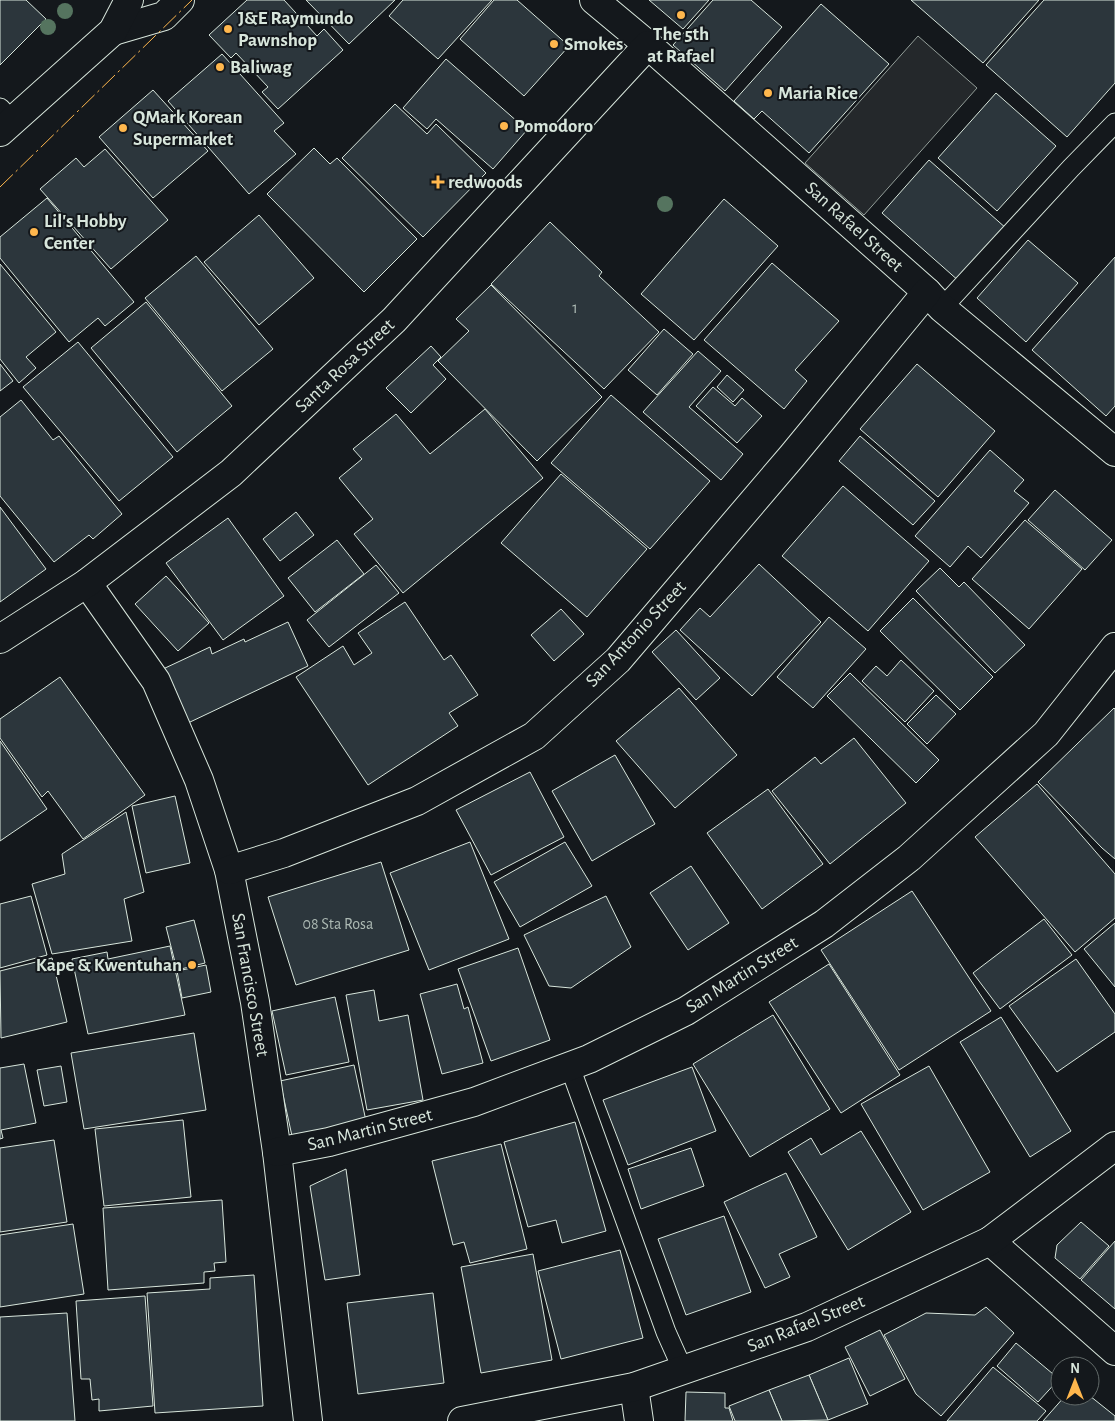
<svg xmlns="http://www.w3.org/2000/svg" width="1115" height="1421" font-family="'Alegreya Sans',sans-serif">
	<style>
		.parking { fill: #24282b; stroke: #939e99 }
		.building { fill: #2c363c; stroke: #d8e6dc }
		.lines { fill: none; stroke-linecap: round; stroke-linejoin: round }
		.service-casing { stroke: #d8e6dc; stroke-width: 21 }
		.minor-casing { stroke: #d8e6dc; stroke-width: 30 }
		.tertiary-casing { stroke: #d8e6dc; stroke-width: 30 }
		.service { stroke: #14181c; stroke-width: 19 }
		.minor { stroke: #14181c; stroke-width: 28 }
		.tertiary { stroke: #14181c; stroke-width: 28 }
		.power { stroke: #ffb74d; stroke-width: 1; stroke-dasharray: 18 4 2.5 4; stroke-linecap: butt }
		.tree { fill: #55745f }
		.poi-dot { fill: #ffb74d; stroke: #14181c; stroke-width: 2 }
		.labels { text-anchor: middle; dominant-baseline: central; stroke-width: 4; stroke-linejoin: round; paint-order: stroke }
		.number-label { font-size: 16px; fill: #adbab4 }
		.poi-label { font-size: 19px; font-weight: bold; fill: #d8e6dc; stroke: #14181c; text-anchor: start }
		.street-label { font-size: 19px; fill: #d8e6dc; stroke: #14181c }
	</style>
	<rect width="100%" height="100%" fill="#14181c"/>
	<polygon class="parking" points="918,36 977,88 864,215 805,163"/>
	<g class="building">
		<polygon points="0,0 26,0 46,19 0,65"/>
		<polygon points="247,0 284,0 317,36 324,29 343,50 278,109 262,92 268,87 236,53 231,58 209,35"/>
		<polygon points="306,0 395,0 349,44"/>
		<polygon points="403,0 492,0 438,59 389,16"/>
		<polygon points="494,0 517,0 569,46 524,96 460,39"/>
		<polygon points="649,0 709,0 683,29"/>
		<polygon points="713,0 751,0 782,27 725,91 673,45"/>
		<polygon points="911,0 1039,0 983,63"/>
		<polygon points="1044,0 1115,0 1115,83 1067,137 986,65"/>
		<polygon points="821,4 889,64 809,153 762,111 754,119 734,101"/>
		<polygon points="222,54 284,123 274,131 296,154 249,194 168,101"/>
		<polygon points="446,59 527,130 493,169 436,119 427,129 403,108"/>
		<polygon points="153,90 208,151 153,198 99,137"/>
		<polygon points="996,93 1056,146 997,211 938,158"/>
		<polygon points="395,104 427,134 436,124 486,173 423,237 342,158"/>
		<polygon points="314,148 330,164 337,158 417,239 364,292 267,194"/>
		<polygon points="105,149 168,220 111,269 40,189 76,158 84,167"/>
		<polygon points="929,160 1007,229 960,282 882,213"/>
		<polygon points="47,198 134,302 105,326 98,318 69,342 0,258 0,237"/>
		<polygon points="724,199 778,246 694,340 641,294"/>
		<polygon points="259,215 314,278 259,325 204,262"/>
		<polygon points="550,222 602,272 599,276 659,332 604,389 491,284"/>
		<polygon points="1028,240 1078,283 1026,342 977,298"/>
		<polygon points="196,256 273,349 222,391 145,298"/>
		<polygon points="1115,257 1115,406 1106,416 1032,350"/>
		<polygon points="772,263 839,321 795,370 807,381 784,409 704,340"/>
		<polygon points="0,264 56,332 26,357 36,368 19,383 0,359"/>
		<polygon points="491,285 602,397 537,461 438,361 469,331 456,319"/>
		<polygon points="146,302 232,406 177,452 91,348"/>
		<polygon points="664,329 693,354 657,395 628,370"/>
		<polygon points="78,342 173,457 119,501 23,387"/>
		<polygon points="431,346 441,357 433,365 446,379 411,413 386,388"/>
		<polygon points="698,351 721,371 689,407 743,454 721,480 643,412"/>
		<polygon points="0,364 13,381 0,391"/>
		<polygon points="917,364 995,431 938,497 860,429"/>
		<polygon points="727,375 744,390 733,402 717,387"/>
		<polygon points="713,387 735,406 742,398 762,416 737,443 696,406"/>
		<polygon points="611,395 710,481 650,549 551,463"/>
		<polygon points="21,400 53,440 59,436 122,514 93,539 89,535 54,562 0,496 0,417"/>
		<polygon points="485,409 543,478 403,593 354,534 373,519 339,478 362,459 353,449 396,414 430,454"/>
		<polygon points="860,436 935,501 913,525 839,461"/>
		<polygon points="990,450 1024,480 1014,491 1029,503 981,558 968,546 950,567 915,536"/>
		<polygon points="561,474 647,549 587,617 501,543"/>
		<polygon points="843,486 929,561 868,631 782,556"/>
		<polygon points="1055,490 1112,540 1085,570 1028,520"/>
		<polygon points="0,507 46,569 0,602"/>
		<polygon points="296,512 314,535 280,561 263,539"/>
		<polygon points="228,518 284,596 223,640 166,563"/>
		<polygon points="1025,520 1082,569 1029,629 972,579"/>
		<polygon points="337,540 364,574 315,612 288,578"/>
		<polygon points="759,564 821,622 752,696 680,630 700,608 710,617"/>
		<polygon points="376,565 399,593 329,647 307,620"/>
		<polygon points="940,568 959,587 964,582 1025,645 995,673 916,591"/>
		<polygon points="166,576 209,623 178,651 135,604"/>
		<polygon points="913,598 993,677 960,710 880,631"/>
		<polygon points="405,602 444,660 451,655 478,695 449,713 458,726 368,785 296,677 343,646 354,665 372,653 358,633"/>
		<polygon points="561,609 584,634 554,661 531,635"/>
		<polygon points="829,617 866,649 813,708 777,677"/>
		<polygon points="288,622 308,666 188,723 163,669 210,647 212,654 244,639 245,642"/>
		<polygon points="676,630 720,678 696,700 652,652"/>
		<polygon points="901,660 934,691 905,722 862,681 876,666 887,676"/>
		<polygon points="850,673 939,760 916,783 827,696"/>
		<polygon points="60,677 145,795 83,839 48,791 42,797 0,738 0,719"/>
		<polygon points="679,688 737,755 675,808 616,741"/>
		<polygon points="936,695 956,714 927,744 907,724"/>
		<polygon points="1114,708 1115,709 1115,859 1102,848 1038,782"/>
		<polygon points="854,738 906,803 830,864 772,791 815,757 821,764"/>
		<polygon points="0,741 47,809 0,841"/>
		<polygon points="615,755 655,824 592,861 552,791"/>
		<polygon points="530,772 564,837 491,875 456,810"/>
		<polygon points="1037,784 1115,874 1115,918 1075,952 975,837"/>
		<polygon points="768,789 823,864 762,909 707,833"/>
		<polygon points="175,796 190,863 146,873 132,806"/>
		<polygon points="126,812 144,892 124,899 132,941 52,954 32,884 65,874 62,854"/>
		<polygon points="470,842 509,939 429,970 390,873"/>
		<polygon points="565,842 592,886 520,927 494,882"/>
		<polygon points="381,862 409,950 296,985 268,897"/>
		<polygon points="691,866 729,923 688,950 650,893"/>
		<polygon points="912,891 991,1011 899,1070 821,950"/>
		<polygon points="31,896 47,955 0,968 0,904"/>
		<polygon points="606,896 631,947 571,988 549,986 524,935"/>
		<polygon points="1044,919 1072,955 1000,1009 973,973"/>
		<polygon points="194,920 205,963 177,970 166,927"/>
		<polygon points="1115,923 1115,987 1084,949"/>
		<polygon points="170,946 185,1015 88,1034 72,959 107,952 108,959"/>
		<polygon points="518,948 550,1040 491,1061 458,969"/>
		<polygon points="52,958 67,1022 1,1038 0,971"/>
		<polygon points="1076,959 1115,1014 1115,1032 1057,1072 1009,1006"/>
		<polygon points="829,964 900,1075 841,1113 769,1002"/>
		<polygon points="206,965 211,992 182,998 177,971"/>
		<polygon points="457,984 464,1009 468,1007 483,1063 442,1074 420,994"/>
		<polygon points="374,990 379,1021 408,1015 423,1100 367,1110 346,995"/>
		<polygon points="335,997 349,1062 286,1075 272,1011"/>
		<polygon points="773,1015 830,1109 750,1157 693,1064"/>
		<polygon points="1001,1017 1071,1131 1030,1157 960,1042"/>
		<polygon points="194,1033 206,1110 84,1129 71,1053"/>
		<polygon points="24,1064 36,1123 1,1130 3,1138 0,1139 0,1068"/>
		<polygon points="354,1065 366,1121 292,1136 280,1081"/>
		<polygon points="61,1066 67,1102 44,1106 37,1070"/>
		<polygon points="929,1066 990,1172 923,1210 861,1104"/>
		<polygon points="692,1067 716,1131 628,1165 603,1100"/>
		<polygon points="183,1120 191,1197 104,1206 95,1129"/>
		<polygon points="575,1122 606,1231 562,1243 556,1220 528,1227 504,1142"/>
		<polygon points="861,1131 911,1212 848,1250 788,1152 811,1138 821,1155"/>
		<polygon points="54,1140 67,1222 0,1232 0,1148"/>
		<polygon points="501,1144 527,1249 470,1263 464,1242 453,1245 432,1161"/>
		<polygon points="691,1148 704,1186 641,1209 628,1169"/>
		<polygon points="346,1169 360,1275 325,1280 310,1186"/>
		<polygon points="786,1173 817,1237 779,1254 790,1277 765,1288 724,1202"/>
		<polygon points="222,1200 226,1262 214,1263 215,1271 204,1272 204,1283 108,1290 103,1208"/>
		<polygon points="724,1216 751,1292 686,1315 658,1239"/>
		<polygon points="1081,1222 1109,1246 1080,1279 1055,1258 1057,1245"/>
		<polygon points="73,1224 84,1294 0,1307 0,1235"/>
		<polygon points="1115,1241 1115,1309 1081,1280"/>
		<polygon points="620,1250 643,1338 561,1359 538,1271"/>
		<polygon points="533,1254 552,1360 481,1373 461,1267"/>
		<polygon points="254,1275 263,1406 155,1413 147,1293 210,1289 210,1278"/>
		<polygon points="433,1293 444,1383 358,1394 347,1303"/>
		<polygon points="145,1296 153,1406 99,1411 99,1399 92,1400 90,1379 81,1379 76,1301"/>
		<polygon points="986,1307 1014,1333 941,1416 916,1394 884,1335 926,1313 975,1315"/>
		<polygon points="67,1313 75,1421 0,1421 0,1317"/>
		<polygon points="880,1330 905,1379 870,1396 845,1347"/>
		<polygon points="1016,1343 1059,1379 1038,1402 997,1366"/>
		<polygon points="849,1358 868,1404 828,1420 809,1375"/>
		<polygon points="993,1367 1046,1411 1037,1421 947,1421"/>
		<polygon points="809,1375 828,1420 782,1421 769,1390"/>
		<polygon points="769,1390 782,1421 735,1421 729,1406"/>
		<polygon points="686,1392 725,1393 725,1408 729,1408 733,1421 685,1421"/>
		<polygon points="1065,1396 1090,1396 1115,1416 1115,1421 1043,1421"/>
	</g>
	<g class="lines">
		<defs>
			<g id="service">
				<polyline points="0,108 13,122"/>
				<polyline points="942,308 1071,168 1115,123"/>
				<polyline points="570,1067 666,1332 683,1370"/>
			</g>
			<g id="minor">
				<polyline points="594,0 648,45 927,292 942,308 1115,452"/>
				<polyline points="87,583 156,681 199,780 229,870 255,1002 277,1152 308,1421"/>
				<polyline points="0,639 87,583 231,473 394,320 648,45"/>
				<polyline points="229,870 284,853 417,801 534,736 618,660 792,456 927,292"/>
				<polyline points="277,1152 329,1142 474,1102 589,1059 686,1011 824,924 909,858 1046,734 1115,647"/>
				<polyline points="990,1241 1115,1351"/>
				<polyline points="634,1387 639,1421"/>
				<polyline points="462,1421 634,1387 807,1327 990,1241 1115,1146"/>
			</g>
			<g id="tertiary">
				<polyline points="113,31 164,16 180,0"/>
				<polyline points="0,132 113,31 129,0"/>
			</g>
		</defs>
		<use href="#service" class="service-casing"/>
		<use href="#minor" class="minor-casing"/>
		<use href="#tertiary" class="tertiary-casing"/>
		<use href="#service" class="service"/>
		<use href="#minor" class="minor"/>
		<use href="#tertiary" class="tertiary"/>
		<polyline class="power" points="0,187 192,0"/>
	</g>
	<g class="tree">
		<circle cx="65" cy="11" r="8"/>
		<circle cx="48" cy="27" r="8"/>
		<circle cx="665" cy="204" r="8"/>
	</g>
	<g class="poi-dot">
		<circle cx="681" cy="15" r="5"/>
		<circle cx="228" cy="29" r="5"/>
		<circle cx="554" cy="44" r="5"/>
		<circle cx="220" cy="67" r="5"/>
		<circle cx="768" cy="93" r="5"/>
		<circle cx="504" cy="126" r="5"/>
		<circle cx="123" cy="128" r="5"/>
		<path d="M435.5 174.5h5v5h5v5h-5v5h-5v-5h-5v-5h5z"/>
		<circle cx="34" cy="232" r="5"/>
		<circle cx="192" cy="965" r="5"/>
	</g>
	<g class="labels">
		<g class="number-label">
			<text x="575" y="308">1</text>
			<text x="338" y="924">08 Sta Rosa</text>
		</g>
		<g class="poi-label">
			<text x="238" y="18">J&amp;E Raymundo<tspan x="238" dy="22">Pawnshop</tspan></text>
			<text x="681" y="34" text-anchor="middle">The 5th<tspan x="681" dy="22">at Rafael</tspan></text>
			<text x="564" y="44">Smokes</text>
			<text x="230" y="67">Baliwag</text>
			<text x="778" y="93">Maria Rice</text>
			<text x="133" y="117">QMark Korean<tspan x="133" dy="22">Supermarket</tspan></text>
			<text x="514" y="126">Pomodoro</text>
			<text x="448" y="182">redwoods</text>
			<text x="44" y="221">Lil's Hobby<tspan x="44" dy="22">Center</tspan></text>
			<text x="182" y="965" text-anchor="end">Kape &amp; Kwentuhan</text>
		</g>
		<g class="street-label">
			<text transform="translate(854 227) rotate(42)">San Rafael Street</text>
			<text transform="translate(345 366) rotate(-43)">Santa Rosa Street</text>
			<text transform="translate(636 634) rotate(-47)">San Antonio Street</text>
			<text transform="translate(742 975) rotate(-32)">San Martin Street</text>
			<text transform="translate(250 985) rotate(80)">San Francisco Street</text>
			<text transform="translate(370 1130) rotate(-14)">San Martin Street</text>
			<text transform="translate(806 1324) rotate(-22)">San Rafael Street</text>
		</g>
	</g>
	<g transform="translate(1075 1381)"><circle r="24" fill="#14181c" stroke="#626a69"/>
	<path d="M0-4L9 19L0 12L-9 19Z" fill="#ffb74d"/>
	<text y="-8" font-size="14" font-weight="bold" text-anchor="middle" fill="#d8e6dc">N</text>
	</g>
</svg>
